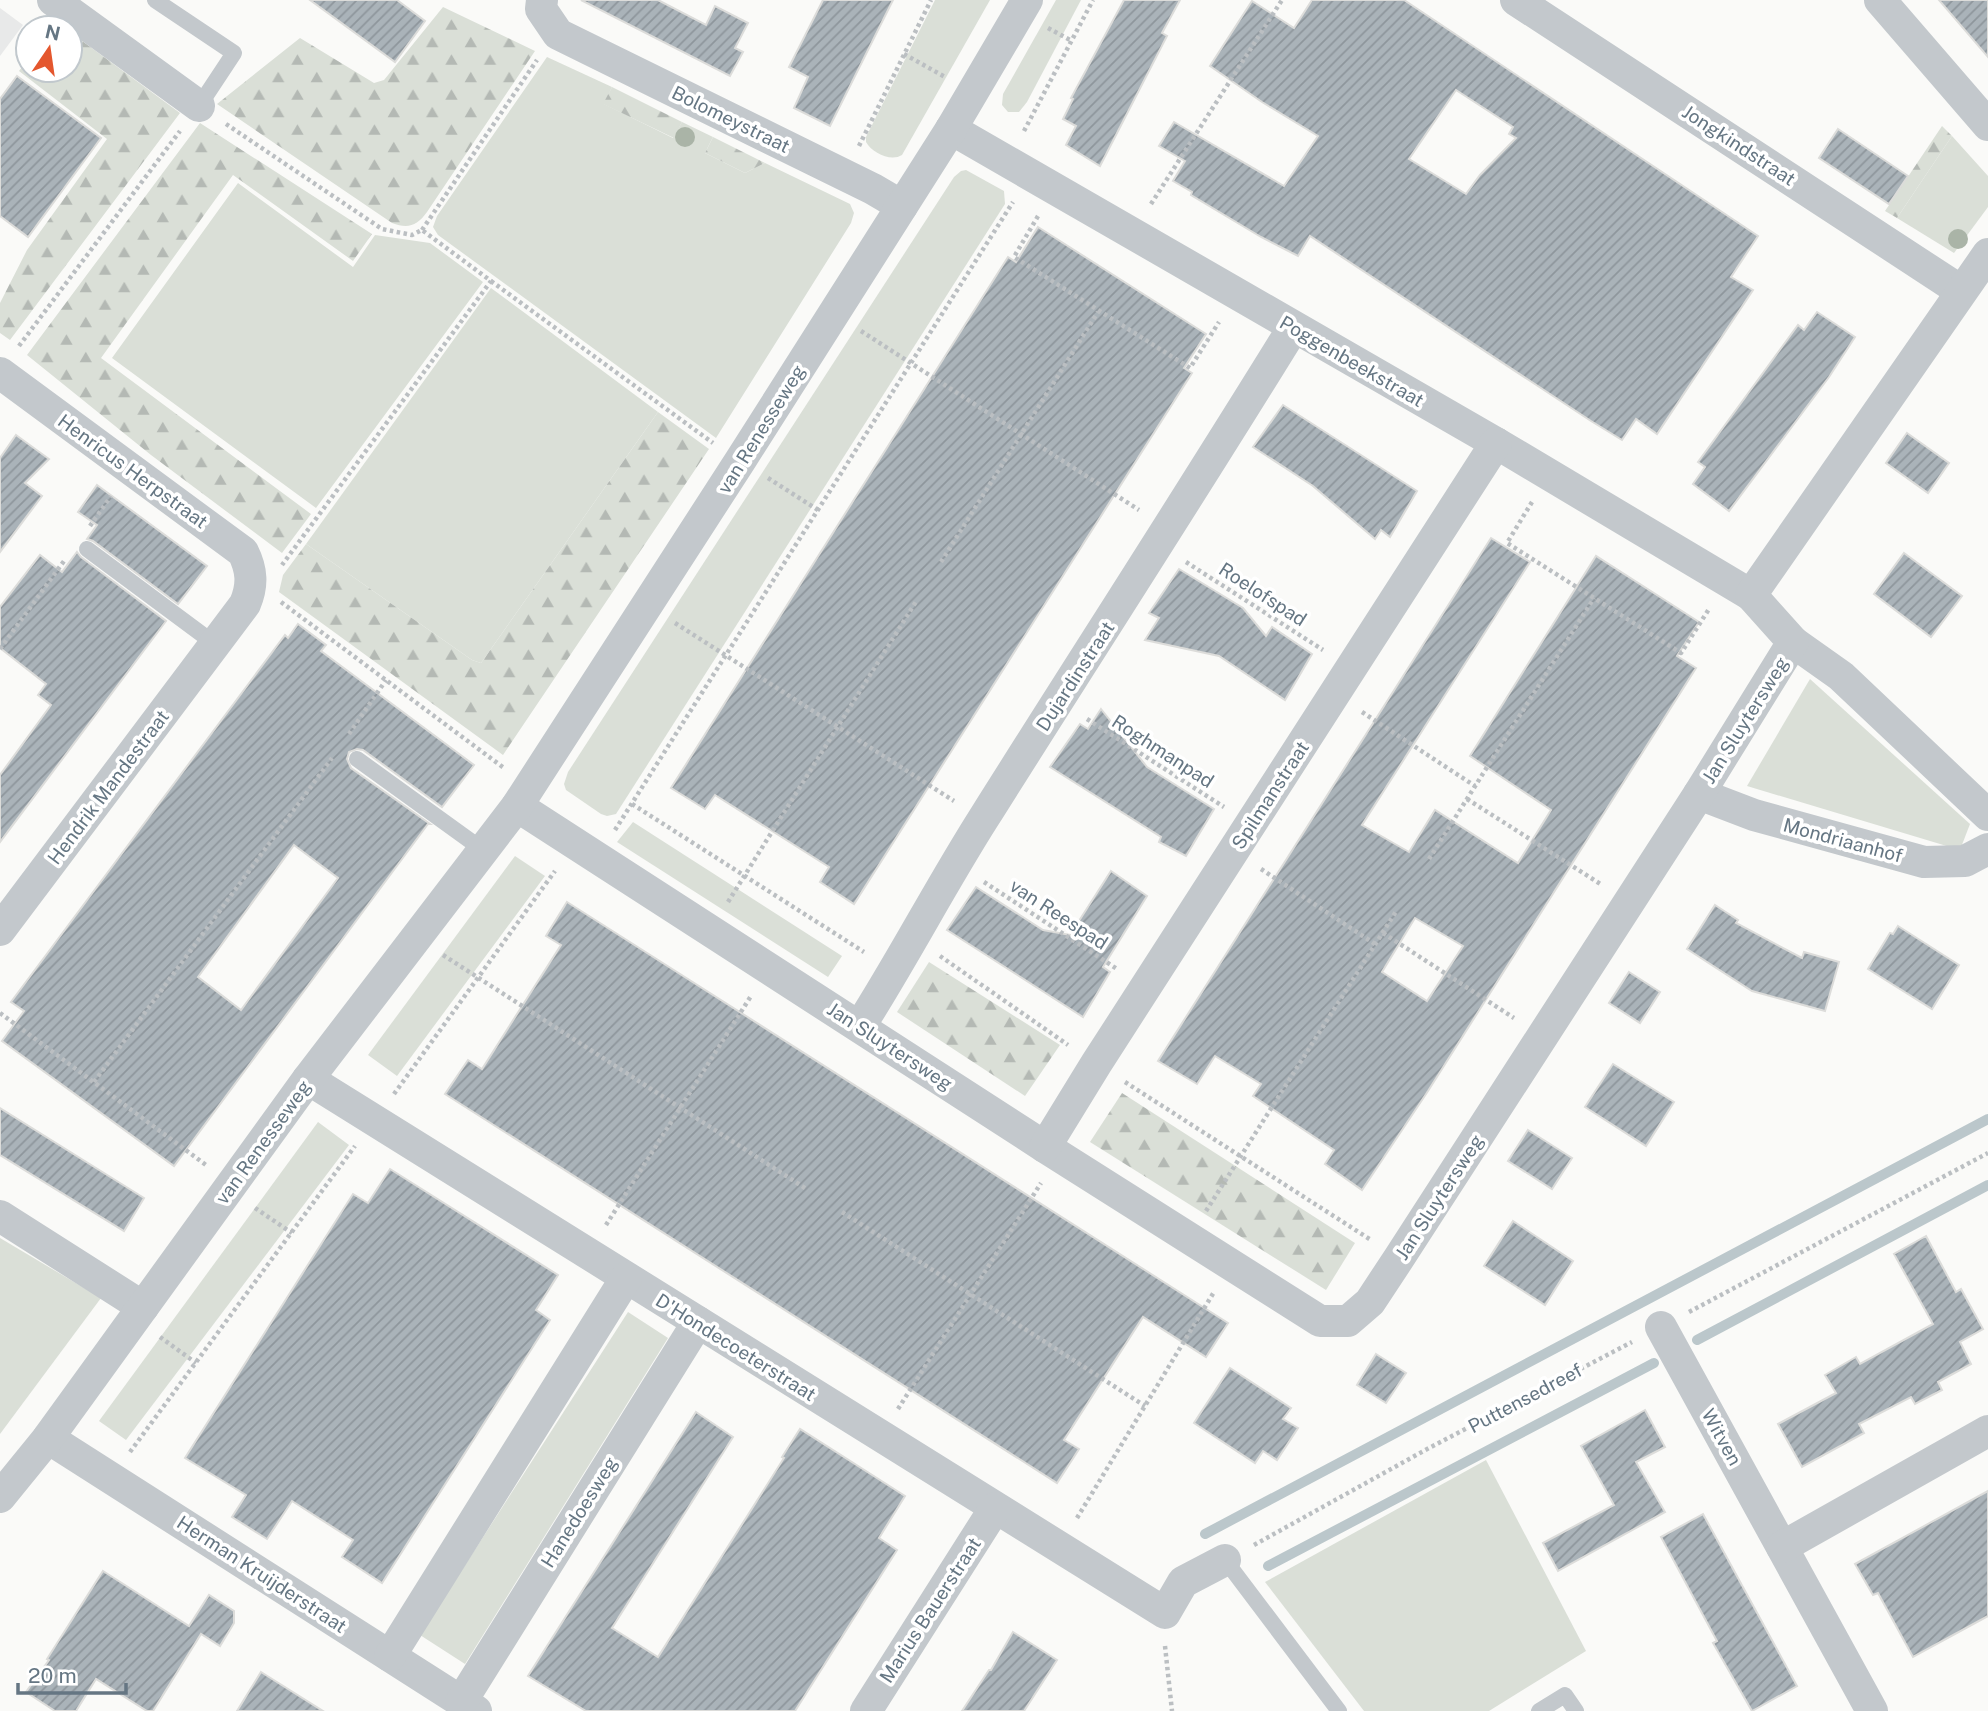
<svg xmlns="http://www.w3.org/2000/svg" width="1988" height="1711" font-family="'Public Sans',sans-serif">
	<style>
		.built { fill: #e8e9e9 }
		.green { fill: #dadfd7 }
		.forest { fill: url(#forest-firs) }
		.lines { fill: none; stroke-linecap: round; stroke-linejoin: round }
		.stream { stroke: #bbc7cb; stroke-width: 10 }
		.building { fill: url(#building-hatch); stroke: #dcdcda; stroke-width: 2; fill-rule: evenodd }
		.path { stroke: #bbbfc2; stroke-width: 4.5; stroke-dasharray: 3.5 3.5; stroke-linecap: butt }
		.service { stroke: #c3c8cc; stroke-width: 16 }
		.minor { stroke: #c3c8cc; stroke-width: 32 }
		.tree { fill: #aab4a7 }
		.labels { text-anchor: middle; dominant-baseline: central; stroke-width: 7; stroke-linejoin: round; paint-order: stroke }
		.street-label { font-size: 19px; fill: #657683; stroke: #fff }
	</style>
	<defs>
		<pattern id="forest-firs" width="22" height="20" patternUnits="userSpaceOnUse" patternTransform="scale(1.75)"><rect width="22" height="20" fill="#dadfd7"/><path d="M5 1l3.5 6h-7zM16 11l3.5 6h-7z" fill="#b4b9b4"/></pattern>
		<pattern id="building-hatch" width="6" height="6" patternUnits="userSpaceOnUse" patternTransform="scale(1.75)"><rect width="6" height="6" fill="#aab3b9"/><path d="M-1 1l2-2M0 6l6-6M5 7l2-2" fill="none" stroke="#8e969c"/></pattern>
	</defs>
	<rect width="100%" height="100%" fill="#fafaf8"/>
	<polygon class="built" points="0,8 23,25 0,56"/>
	<g class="green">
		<path d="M 935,0 L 990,0 L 902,155 C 891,162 872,153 866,142 L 866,137 Z"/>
		<polygon points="1056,0 1081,0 1027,102 1019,112 1008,112 1002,105 1003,94"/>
		<polygon points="547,57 612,87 604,104 673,138 682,122 713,137 705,153 745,173 765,163 850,204 854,213 851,223 716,438 438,235 433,227 437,216"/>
		<polygon points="1952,136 1988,176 1988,207 1954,253 1897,218"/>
		<polygon points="966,170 1004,191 1005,204 616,814 607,816 601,814 566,790 564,784 568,772 954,177 961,171"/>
		<polygon points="238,183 353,267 375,235 430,243 483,282 316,508 112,358"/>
		<polygon points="491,288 658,412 481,663 472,660 306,544"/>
		<polygon points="1810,679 1970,824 1960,850 1747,786"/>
		<polygon points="633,822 842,956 828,977 617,842"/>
		<polygon points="515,856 545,876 397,1076 368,1055"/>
		<polygon points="318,1122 349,1145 126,1440 99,1421"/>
		<polygon points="0,1238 101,1298 0,1434"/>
		<polygon points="628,1312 668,1338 465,1664 420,1635"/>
		<polygon points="1486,1460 1586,1651 1489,1711 1364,1711 1265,1582"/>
	</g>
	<g class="forest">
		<path d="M 443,7 L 535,51 L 427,212 C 417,226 408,229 392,223 L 217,104 L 300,38 L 374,83 L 384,80 Z"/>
		<polygon points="70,32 180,113 10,340 0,333 0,303 27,250 107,139 19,71 28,59 28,70 70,70"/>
		<polygon points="612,87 682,122 674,138 603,104"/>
		<polygon points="200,123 372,234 353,261 233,175 101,358 311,514 282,553 151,455 27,355"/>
		<polygon points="1942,126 1952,136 1897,218 1885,211"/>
		<polygon points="713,137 765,163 745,173 705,153"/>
		<polygon points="658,412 709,449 503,755 279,592 283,575 306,544 472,660 481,663"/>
		<polygon points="929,962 1060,1045 1025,1096 897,1012"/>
		<polygon points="1122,1093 1355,1243 1326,1290 1090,1142"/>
	</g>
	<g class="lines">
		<g class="stream">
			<polyline points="1697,1340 1988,1185"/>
			<polyline points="1205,1534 1988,1119"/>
			<polyline points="1268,1566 1654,1363"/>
		</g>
	</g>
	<g class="building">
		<polygon points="310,0 397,0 425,21 395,62"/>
		<polygon points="581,0 658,0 706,25 715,6 748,23 735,48 743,52 730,76"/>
		<polygon points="823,0 893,0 830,126 794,108 808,77 789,67"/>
		<polygon points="1124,0 1180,0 1162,33 1167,36 1100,166 1066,145 1076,126 1063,119 1073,99 1071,98"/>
		<path d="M 1312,0 L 1404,0 L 1758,236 L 1731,277 L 1753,290 L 1657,434 L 1636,419 L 1622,440 L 1591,421 L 1310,236 L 1298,256 L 1261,237 L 1191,195 L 1192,192 L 1173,181 L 1185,161 L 1159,146 L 1174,122 L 1284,186 L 1318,136 L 1262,102 L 1210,66 L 1252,1 L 1294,28 ZM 1456,90 L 1513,127 L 1509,134 L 1516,138 L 1480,175 L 1466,194 L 1409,159 Z"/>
		<polygon points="1939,0 1988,0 1988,57"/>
		<polygon points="17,76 101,138 28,237 0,216 0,99"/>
		<polygon points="1838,129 1908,176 1889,204 1819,158"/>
		<polygon points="1038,227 1206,334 1184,368 1192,373 854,904 820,882 829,867 715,795 705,809 671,788 1008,257 1016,262"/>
		<polygon points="1817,312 1855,337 1829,377 1729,511 1693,484 1705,467 1698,462 1798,325 1804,330"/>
		<polygon points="1283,405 1417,491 1390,537 1381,530 1375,539 1313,486 1253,447"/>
		<polygon points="1907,433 1949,463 1928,493 1886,463"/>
		<polygon points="16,435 49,459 25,483 42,496 0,552 0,458"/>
		<polygon points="97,485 207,566 178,604 93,541 87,539 97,525 78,512"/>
		<path d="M 1491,538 L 1530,562 L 1362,825 L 1409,852 L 1435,810 L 1518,863 L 1551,810 L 1470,756 L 1596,556 L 1699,622 L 1677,656 L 1696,668 L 1428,1091 L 1362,1190 L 1325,1164 L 1334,1150 L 1253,1096 L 1261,1084 L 1215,1056 L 1197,1084 L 1158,1061 ZM 1415,918 L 1463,946 L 1427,1001 L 1382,972 Z"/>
		<polygon points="77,552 81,557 166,621 0,842 0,775 51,705 38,695 46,684 0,648 0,607 40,555 62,572"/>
		<polygon points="1904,553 1962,596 1931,637 1874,594"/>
		<polygon points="1179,569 1243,608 1266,636 1272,627 1312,654 1285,700 1219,656 1145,640 1159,618 1149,613"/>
		<path d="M 298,624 L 326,645 L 321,651 L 474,765 L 442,807 L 363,750 L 357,749 L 349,752 L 347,759 L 351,768 L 430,824 L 428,824 L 174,1166 L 2,1041 L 24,1011 L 11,1002 L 285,635 L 288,638 ZM 294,845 L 338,878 L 241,1010 L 198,977 Z"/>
		<polygon points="1101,709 1147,767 1214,809 1186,856 1159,842 1161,837 1050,767 1080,724 1088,729"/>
		<polygon points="1111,871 1147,896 1103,967 1110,972 1083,1017 947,930 976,887 1043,930 1070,935"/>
		<polygon points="567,902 1228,1323 1206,1357 1143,1317 1064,1440 1079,1449 1057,1483 445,1094 468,1060 482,1069 561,945 546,936"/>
		<polygon points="1715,905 1738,920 1736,923 1802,958 1804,952 1839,962 1825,1011 1752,991 1687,949"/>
		<polygon points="1898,926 1959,965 1932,1009 1868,969 1890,933 1893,934"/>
		<polygon points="1629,972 1660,992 1640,1023 1609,1003"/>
		<polygon points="1613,1064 1674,1102 1646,1146 1585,1107"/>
		<polygon points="0,1108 144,1198 124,1231 0,1155"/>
		<polygon points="1528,1130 1572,1158 1552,1189 1508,1161"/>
		<polygon points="390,1169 558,1275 536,1310 550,1320 382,1583 342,1557 353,1540 292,1501 267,1539 232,1517 246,1495 185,1458 353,1194 368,1203"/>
		<polygon points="1513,1221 1573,1261 1545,1305 1484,1266"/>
		<polygon points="1926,1236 1956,1292 1961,1289 1983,1329 1960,1342 1971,1364 1938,1382 1942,1390 1915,1404 1911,1397 1859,1424 1864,1433 1802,1467 1778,1424 1836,1393 1825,1375 1856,1357 1860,1364 1933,1324 1894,1254"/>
		<polygon points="1376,1354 1406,1373 1386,1403 1357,1385"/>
		<polygon points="1230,1368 1291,1408 1283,1419 1298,1428 1277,1460 1263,1451 1255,1463 1194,1423"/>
		<polygon points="1645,1410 1665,1447 1636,1462 1665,1512 1558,1571 1543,1543 1614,1505 1581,1446"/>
		<polygon points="696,1412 733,1437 612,1628 658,1657 784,1458 782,1457 800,1429 905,1496 879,1538 897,1550 795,1711 586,1711 528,1676"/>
		<polygon points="1988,1491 1988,1616 1913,1657 1878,1593 1873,1595 1855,1564"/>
		<polygon points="1703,1514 1797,1686 1752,1711 1713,1643 1717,1641 1661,1537"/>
		<polygon points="103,1571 189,1626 209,1595 234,1611 234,1623 220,1646 201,1634 153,1711 147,1711 96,1679 76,1711 55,1711 26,1692 49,1660 47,1659"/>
		<polygon points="1013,1632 1057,1660 1024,1711 962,1711 989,1670 991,1670"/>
		<polygon points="261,1672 323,1711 237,1711"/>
	</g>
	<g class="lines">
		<g class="path">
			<polyline points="1048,28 1072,41"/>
			<polyline points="904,54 945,77"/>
			<polyline points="226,124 382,229 412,235 422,230 491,281 282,565"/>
			<polyline points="1024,131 1093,0"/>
			<polyline points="859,146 931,0"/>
			<polyline points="1151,204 1282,0"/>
			<polyline points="1038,216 1014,257 1190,368 1219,322"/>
			<polyline points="422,230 537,60"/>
			<polyline points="491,281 713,443"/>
			<polyline points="861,331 1139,510"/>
			<polyline points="19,346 180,131"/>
			<polyline points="768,478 818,510"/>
			<polyline points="1532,502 1507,543 1681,653 1709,609"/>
			<polyline points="90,526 111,496"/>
			<polyline points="941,562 1098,312"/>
			<polyline points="1186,562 1323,650"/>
			<polyline points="281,602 504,768"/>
			<polyline points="675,623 954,801"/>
			<polyline points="0,649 64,561"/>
			<polyline points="1362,712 1475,786"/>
			<polyline points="1087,719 1224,807"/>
			<polyline points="349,734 386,680"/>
			<polyline points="1467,799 1602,885"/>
			<polyline points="632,804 864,952"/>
			<polyline points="615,830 1013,202"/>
			<polyline points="1429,859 1594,598"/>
			<polyline points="1261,869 1375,944"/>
			<polyline points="984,882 1117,969"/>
			<polyline points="728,902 917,600"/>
			<polyline points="1383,933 1514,1018"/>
			<polyline points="443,955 808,1190"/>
			<polyline points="940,956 1068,1045"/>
			<polyline points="0,1013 206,1165"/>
			<polyline points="94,1082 332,758"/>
			<polyline points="1125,1082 1371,1240"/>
			<polyline points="394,1094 555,871"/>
			<polyline points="255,1208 292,1233"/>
			<polyline points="1206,1211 1397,910"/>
			<polyline points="842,1212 1145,1406"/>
			<polyline points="606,1225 751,996"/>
			<polyline points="1689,1312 1988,1153"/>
			<polyline points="160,1337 196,1363"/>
			<polyline points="898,1409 1041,1183"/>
			<polyline points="130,1452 355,1146"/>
			<polyline points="1077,1518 1214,1292"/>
			<polyline points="1254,1545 1429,1448 1632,1342"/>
			<polyline points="1165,1646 1172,1711"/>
		</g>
		<g class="service">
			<polyline points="155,0 234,53 199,106"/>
			<polyline points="87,549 215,644"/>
			<polyline points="357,759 483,850"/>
			<polyline points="1225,1560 1339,1711"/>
			<polyline points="1539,1711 1565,1695 1576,1711"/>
		</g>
		<g class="minor">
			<polyline points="53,0 199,106"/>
			<polyline points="542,0 541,9 558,34 873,189 902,206"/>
			<polyline points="1516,0 1961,291"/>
			<polyline points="1880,0 1988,125"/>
			<polyline points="951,129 1496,443 1751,595"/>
			<path d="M 0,373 L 243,552 C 252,570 253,585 245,604 L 0,930"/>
			<polyline points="1793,642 1841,676 1988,815"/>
			<polyline points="1699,794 1754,815 1924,862 1965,861 1988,849"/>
			<polyline points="517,806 1045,1147 1320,1321 1348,1321 1370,1302 1399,1258 1699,794 1793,642 1751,595 1988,254"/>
			<path d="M 860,1026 C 904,957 941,885 985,816 C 1087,654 1192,492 1293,328"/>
			<polyline points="308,1079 1165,1613 1183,1582 1225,1560"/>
			<polyline points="1045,1147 1096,1064 1496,443"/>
			<polyline points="0,1216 143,1307"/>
			<polyline points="1661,1327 1872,1711"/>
			<polyline points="48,1438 476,1711"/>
			<polyline points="0,1497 48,1438 308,1079 517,806 740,461 951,129 1027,0"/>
			<polyline points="1782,1547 1988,1431"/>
			<polyline points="390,1656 626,1278"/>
			<polyline points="461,1702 698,1322"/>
			<polyline points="866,1711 995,1508"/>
		</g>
	</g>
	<g class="tree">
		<circle cx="685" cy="137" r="10"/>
		<circle cx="1958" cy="239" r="10"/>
	</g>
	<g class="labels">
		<g class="street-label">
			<text transform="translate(731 119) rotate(26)">Bolomeystraat</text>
			<text transform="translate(1739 145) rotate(33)">Jongkindstraat</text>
			<text transform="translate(1352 361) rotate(30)">Poggenbeekstraat</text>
			<text transform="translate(761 429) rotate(-58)">van Renesseweg</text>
			<text transform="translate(133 471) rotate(36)">Henricus Herpstraat</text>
			<text transform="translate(1263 594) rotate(33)">Roelofspad</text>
			<text transform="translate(1075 676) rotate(-57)">Dujardinstraat</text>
			<text transform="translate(1745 720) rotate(-58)">Jan Sluytersweg</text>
			<text transform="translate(1163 751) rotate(33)">Roghmanpad</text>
			<text transform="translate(108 787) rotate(-53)">Hendrik Mandestraat</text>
			<text transform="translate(1270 795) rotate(-57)">Spilmanstraat</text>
			<text transform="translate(1843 840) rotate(15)">Mondriaanhof</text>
			<text transform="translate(1059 914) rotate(33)">van Reespad</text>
			<text transform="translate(890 1046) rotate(33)">Jan Sluytersweg</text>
			<text transform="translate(263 1142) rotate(-54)">van Renesseweg</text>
			<text transform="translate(1439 1197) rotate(-57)">Jan Sluytersweg</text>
			<text transform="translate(736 1347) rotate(32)">D'Hondecoeterstraat</text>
			<text transform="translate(1525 1398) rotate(-28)">Puttensedreef</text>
			<text transform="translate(1722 1437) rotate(61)">Witven</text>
			<text transform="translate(579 1512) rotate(-58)">Hanedoesweg</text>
			<text transform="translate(262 1574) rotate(33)">Herman Kruijderstraat</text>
			<text transform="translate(930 1610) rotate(-57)">Marius Bauerstraat</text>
		</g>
	</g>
	<g transform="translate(49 49) rotate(13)"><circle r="33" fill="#ffffff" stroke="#c1c8cd" stroke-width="2"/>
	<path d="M0-5L12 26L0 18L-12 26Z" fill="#e4572e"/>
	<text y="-10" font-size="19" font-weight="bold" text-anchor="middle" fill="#657683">N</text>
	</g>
	<path d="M18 1683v10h108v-10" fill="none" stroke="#657683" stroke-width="3.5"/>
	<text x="28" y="1683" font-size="21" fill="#657683" stroke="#ffffff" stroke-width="5" paint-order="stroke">20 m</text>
</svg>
